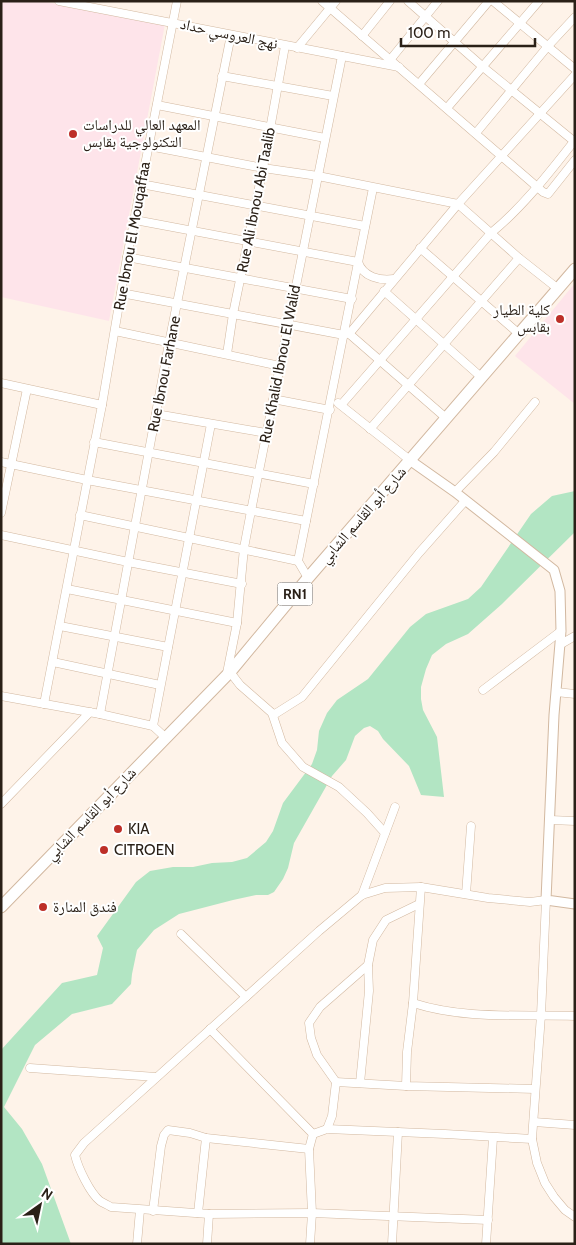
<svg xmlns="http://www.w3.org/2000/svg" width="576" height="1245" font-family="Cabin,'Noto Naskh Arabic',sans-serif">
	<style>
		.education { fill: #fee4ea }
		.green { fill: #b2e5c3 }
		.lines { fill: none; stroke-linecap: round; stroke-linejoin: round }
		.minor-casing { stroke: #d2b8a0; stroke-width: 9 }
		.tertiary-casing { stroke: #d2b8a0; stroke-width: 11 }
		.primary-casing { stroke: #d2b8a0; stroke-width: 13 }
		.minor { stroke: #fff; stroke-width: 8 }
		.tertiary { stroke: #fff; stroke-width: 9 }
		.primary { stroke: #fff; stroke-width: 11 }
		.poi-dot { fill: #bd2f28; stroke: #fff; stroke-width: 2 }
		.labels { text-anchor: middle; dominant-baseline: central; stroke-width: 4; stroke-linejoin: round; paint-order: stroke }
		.shield { fill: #fff; stroke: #6a635d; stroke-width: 1 }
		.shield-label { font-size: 14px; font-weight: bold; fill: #2a2017 }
		.street-label { font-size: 15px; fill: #2a2017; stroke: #fff }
		.poi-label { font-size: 15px; fill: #2a2017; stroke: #fff; text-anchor: start }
	</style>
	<rect width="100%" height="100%" fill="#fef3e9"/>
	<g class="education">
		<polygon points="1,1 41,1 165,24 109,321 1,297"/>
		<polygon points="575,283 575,404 515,356"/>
	</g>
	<polygon class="green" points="575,491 575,532 502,604 468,634 446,644 432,655 426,669 421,687 421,699 423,710 437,737 444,797 421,795 409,766 383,739 378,731 370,726 364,728 355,736 346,760 332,776 294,843 288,868 283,879 274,892 268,895 256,895 233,900 179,914 154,930 137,950 132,974 131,984 112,1004 72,1014 35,1045 4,1107 22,1129 42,1164 71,1244 1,1244 1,1050 62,983 97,975 103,948 97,936 136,882 150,871 173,867 193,867 212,863 232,862 247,858 266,842 273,831 283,803 312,764 317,750 319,731 327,713 337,700 368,679 410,627 426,614 468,599 481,587 531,514 552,496"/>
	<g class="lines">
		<defs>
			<g id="minor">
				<polyline points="59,1 399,67"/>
				<polyline points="322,1 543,192 548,194 575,160"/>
				<polyline points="408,1 483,67 575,142"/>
				<polyline points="493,1 575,69"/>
				<polyline points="362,36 390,1"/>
				<polyline points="297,48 336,1"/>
				<polyline points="390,60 438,1"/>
				<polyline points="222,76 333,96"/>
				<polyline points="419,84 489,1"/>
				<polyline points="157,105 325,138"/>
				<polyline points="447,108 539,1"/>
				<polyline points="476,133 548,46 575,17"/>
				<polyline points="149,146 263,168 318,176 458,204 519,258 557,288"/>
				<polyline points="141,184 365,226"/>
				<path d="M 135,220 L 358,262 C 363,277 380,281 394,279"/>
				<polyline points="420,248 518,333"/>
				<polyline points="127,257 352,299"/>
				<polyline points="384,291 481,377"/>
				<polyline points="121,293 344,335"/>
				<polyline points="115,331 280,366"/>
				<polyline points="346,331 446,418"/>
				<polyline points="349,334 458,204 575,75"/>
				<polyline points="227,354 233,314 263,168 285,46"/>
				<polyline points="1,383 102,405"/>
				<polyline points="273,399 330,410"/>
				<polyline points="338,403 411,461"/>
				<path d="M 341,405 L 491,233 C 523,207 549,173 575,140"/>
				<polyline points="156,414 266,433"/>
				<polyline points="370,429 519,258"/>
				<polyline points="94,442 314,484"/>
				<polyline points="1,462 87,480 306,521"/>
				<polyline points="455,492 494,452 535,402"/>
				<polyline points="1,513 27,389"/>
				<polyline points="80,515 298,561"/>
				<polyline points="1,535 128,562 242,584"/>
				<polyline points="308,578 298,561 373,188"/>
				<polyline points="67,589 237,623"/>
				<polyline points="60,626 168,647"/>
				<polyline points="561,644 575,636"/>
				<polyline points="53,662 160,685"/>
				<polyline points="230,672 240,685 272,713 275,714 302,697 419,553 465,501"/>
				<polyline points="227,673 237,623 244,548 251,511 342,56"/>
				<polyline points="483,690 561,631"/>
				<polyline points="556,692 575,694"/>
				<polyline points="1,696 100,714 153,726 165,737"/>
				<polyline points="44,704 102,405 127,257 177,1"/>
				<polyline points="272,713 282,743 303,767 339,787 367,813 385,833"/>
				<polyline points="100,714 169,343 231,35"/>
				<polyline points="153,726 211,424"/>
				<polyline points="1,804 90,712"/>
				<polyline points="550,820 575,821"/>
				<polyline points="466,894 471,826"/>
				<polyline points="362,895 395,807"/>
				<polyline points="181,934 246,997"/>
				<polyline points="413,1003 421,887"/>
				<polyline points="210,1029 313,1134"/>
				<polyline points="30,1068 156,1077"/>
				<polyline points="336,1082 406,1086 535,1089"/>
				<polyline points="360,1083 369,991 368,965 373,940 386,920 419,904"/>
				<path d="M 406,1086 L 407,1052 L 413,1003 C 466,1020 521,1014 575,1016"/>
				<polyline points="534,1122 575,1125"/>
				<polyline points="327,1129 332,1116 336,1082 317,1055 311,1038 309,1023 320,1007 368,965"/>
				<polyline points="313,1134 327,1129 445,1134 532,1139"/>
				<polyline points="153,1211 161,1146 164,1135 168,1130 190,1133 206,1138 309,1149"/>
				<polyline points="198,1213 206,1138"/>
				<path d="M 488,1220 L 312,1213 L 209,1214 L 111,1207 C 108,1205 103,1203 100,1201 C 90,1193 78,1168 75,1155 L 84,1143 L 319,931 L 362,895 L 385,888 L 421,887 L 488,898 L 530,902 L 546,900 L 541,1015 L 532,1139 L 537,1163 L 545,1183 L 554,1197 L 565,1210 L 575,1217"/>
				<polyline points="137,1244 140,1210"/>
				<polyline points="207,1244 209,1214"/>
				<polyline points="310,1244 312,1213 309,1149 313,1134"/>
				<polyline points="392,1244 398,1132"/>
				<polyline points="486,1244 493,1138"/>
			</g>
			<polyline id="tertiary" points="411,461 455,492 554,570 560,591 561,631 554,715 546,900 575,904"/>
			<polyline id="primary" points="1,907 230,672 308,578 575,269"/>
		</defs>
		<use href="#minor" class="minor-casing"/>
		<use href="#tertiary" class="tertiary-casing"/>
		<use href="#primary" class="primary-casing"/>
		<use href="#minor" class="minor"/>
		<use href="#tertiary" class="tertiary"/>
		<use href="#primary" class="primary"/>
	</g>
	<g class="poi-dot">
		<circle cx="73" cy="134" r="5"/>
		<circle cx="560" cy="319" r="5"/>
		<circle cx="118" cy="829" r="5"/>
		<circle cx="104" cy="850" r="5"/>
		<circle cx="43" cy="907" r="5"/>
	</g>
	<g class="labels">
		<rect class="shield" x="277.5" y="582.5" width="35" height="23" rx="4"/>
		<g class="shield-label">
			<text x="295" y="594">RN1</text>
		</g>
		<g class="street-label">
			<text transform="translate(229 34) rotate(12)">نهج العروسي حداد</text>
			<text transform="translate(256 200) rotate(-79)">Rue Ali Ibnou Abi Taalib</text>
			<text transform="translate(132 236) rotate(-80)">Rue Ibnou El Mouqaffaa</text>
			<text transform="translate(280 364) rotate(-79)">Rue Khalid Ibnou El Walid</text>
			<text transform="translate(164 374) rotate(-79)">Rue Ibnou Farhane</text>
			<text transform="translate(363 515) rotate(-49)">شارع أبو القاسم الشابي</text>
			<text transform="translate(91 814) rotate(-46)">شارع أبو القاسم الشابي</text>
		</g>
		<g class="poi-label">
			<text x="83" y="125">المعهد العالي للدراسات<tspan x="83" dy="17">التكنولوجية بقابس</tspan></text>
			<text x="550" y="310" text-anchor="end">كلية الطيار<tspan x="550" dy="17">بقابس</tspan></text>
			<text x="128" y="829">KIA</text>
			<text x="114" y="850">CITROEN</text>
			<text x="53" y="907">فندق المنارة</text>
		</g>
	</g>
	<rect width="576" height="1245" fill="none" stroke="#2a2017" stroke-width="5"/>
	<g transform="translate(40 1205) rotate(33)" stroke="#ffffff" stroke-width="4" paint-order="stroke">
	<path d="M0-4L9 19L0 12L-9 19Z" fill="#2a2017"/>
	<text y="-8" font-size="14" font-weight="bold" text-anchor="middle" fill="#2a2017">N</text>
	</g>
	<path d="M401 38v8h134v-8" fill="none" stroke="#2a2017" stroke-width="2.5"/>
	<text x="408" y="38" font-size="15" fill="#2a2017" stroke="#ffffff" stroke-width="4" paint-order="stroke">100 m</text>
</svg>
